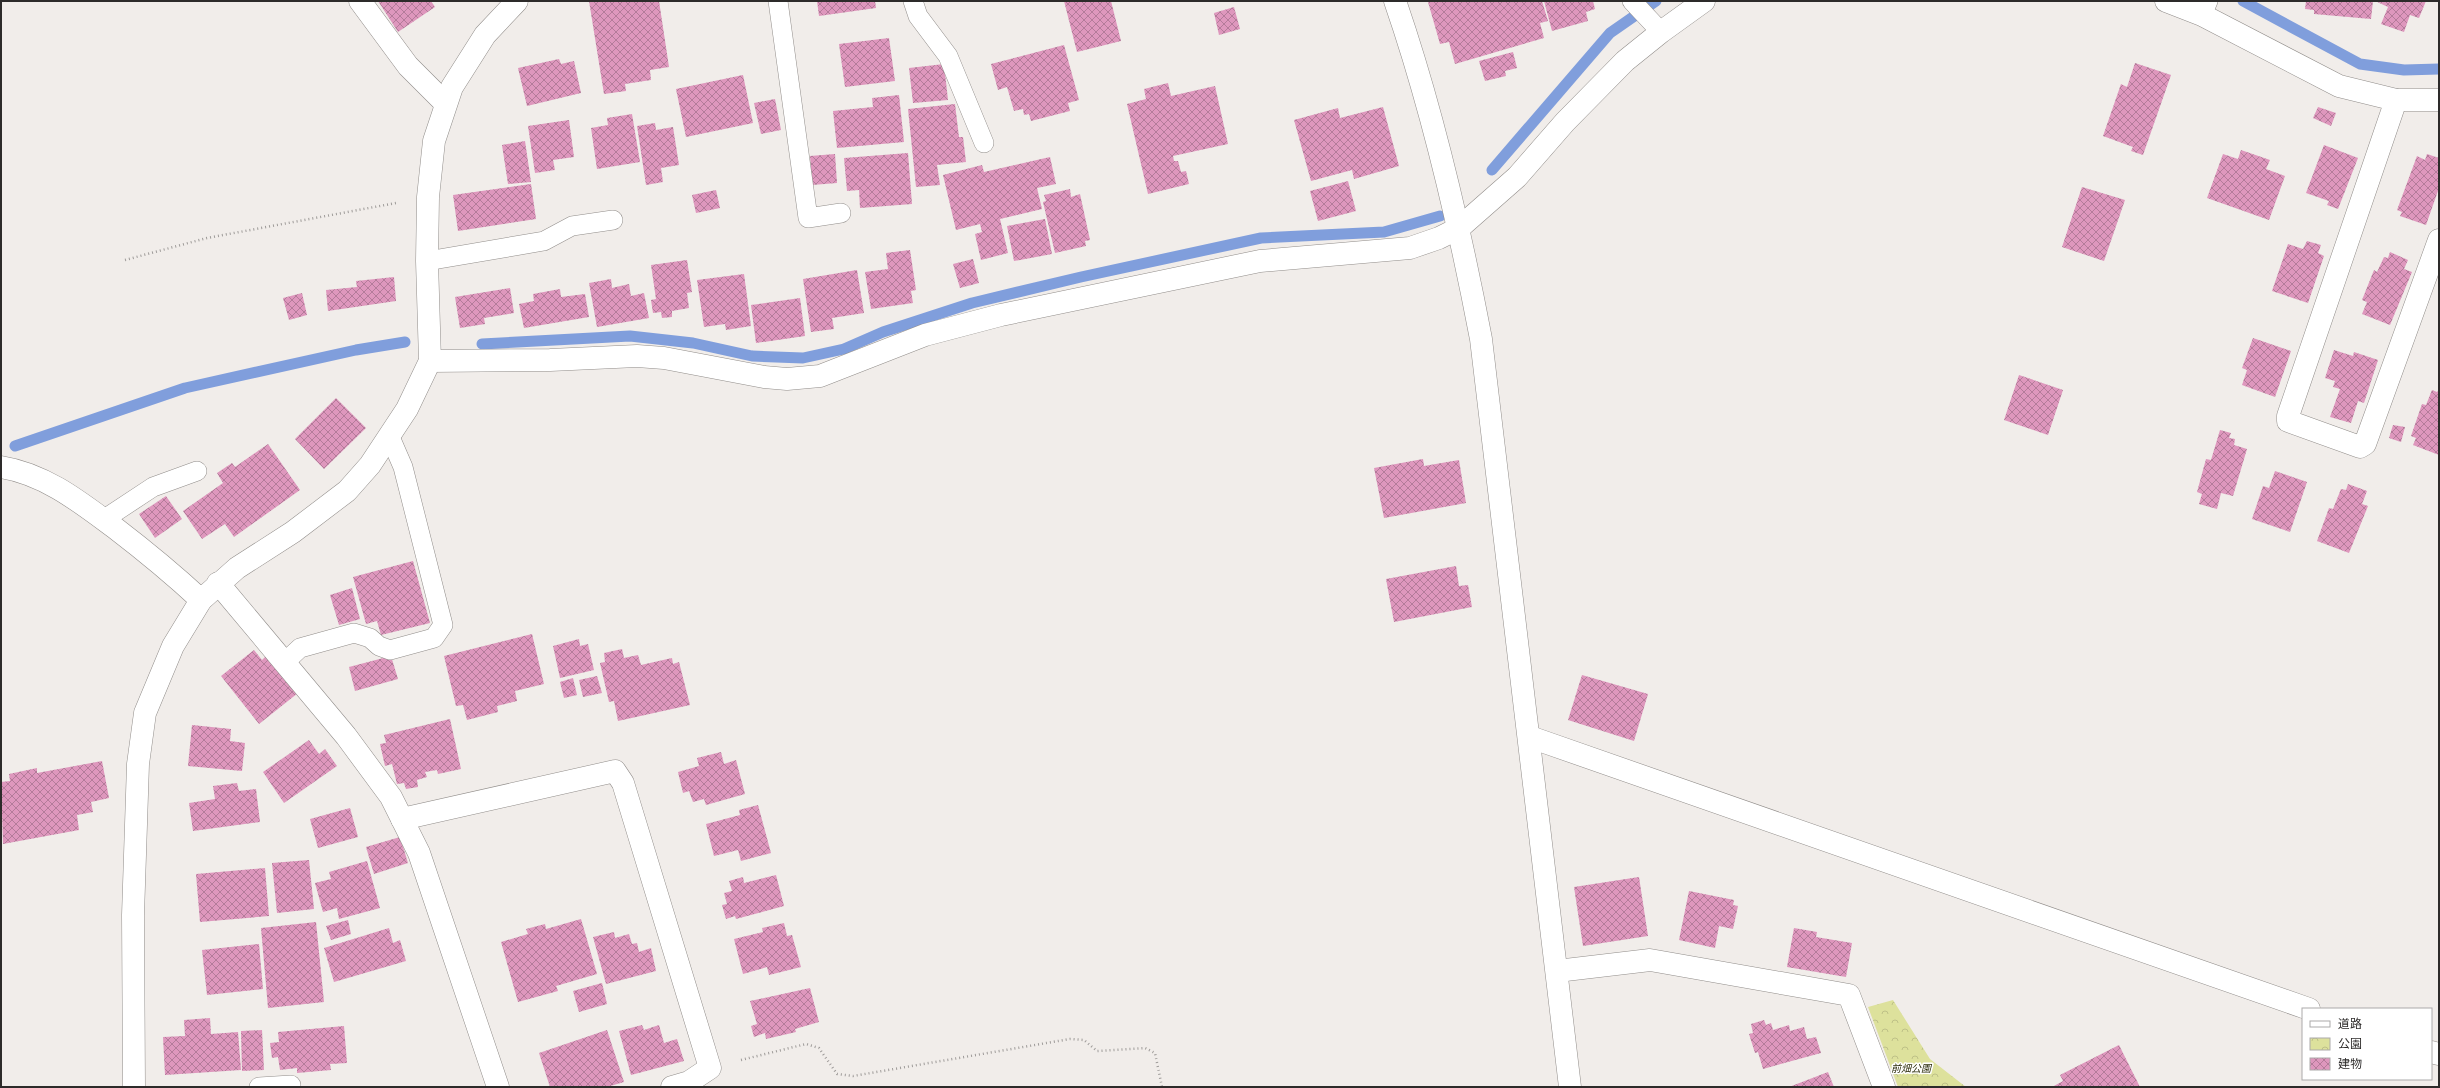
<svg xmlns="http://www.w3.org/2000/svg" width="2440" height="1088" font-family="Georgia,'Noto Sans JP',serif">
	<style>
		.park { fill: url(#park-crowns) }
		.lines { fill: none; stroke-linecap: round; stroke-linejoin: round }
		.stream { stroke: #809edc; stroke-width: 11 }
		.building { fill: url(#building-cross-hatch) }
		.service-casing { stroke: #918d8a; stroke-width: 20 }
		.minor-casing { stroke: #918d8a; stroke-width: 23 }
		.tertiary-casing { stroke: #918d8a; stroke-width: 23 }
		.path { stroke: #9e9b99; stroke-width: 2.5; stroke-dasharray: 1 3; stroke-linecap: butt }
		.service { stroke: #fff; stroke-width: 19 }
		.minor { stroke: #fff; stroke-width: 22 }
		.tertiary { stroke: #fff; stroke-width: 22 }
		.labels { text-anchor: middle; dominant-baseline: central; stroke-width: 3; stroke-linejoin: round; paint-order: stroke }
		.park-label { font-size: 10px; font-style: italic; fill: #2b2c0a; stroke: #fff }
	</style>
	<defs>
		<pattern id="park-crowns" width="20" height="18" patternUnits="userSpaceOnUse"><rect width="20" height="18" fill="#dde19c"/><path d="M2 6a3 3 0 1 1 6 0M12 15a3 3 0 1 1 6 0" fill="none" stroke="#bec187"/></pattern>
		<pattern id="building-cross-hatch" width="8" height="8" patternUnits="userSpaceOnUse"><rect width="8" height="8" fill="#de97bd"/><path d="M0 0l8 8M0 8l8-8" fill="none" stroke="#b47b9a"/></pattern>
	</defs>
	<rect width="100%" height="100%" fill="#f1edea"/>
	<polygon class="park" points="1893,1000 1930,1059 1966,1087 1898,1087 1868,1007"/>
	<g class="lines">
		<g class="stream">
			<polyline points="2243,1 2360,64 2404,70 2439,69"/>
			<polyline points="1492,170 1610,33 1656,1"/>
			<polyline points="482,344 630,336 693,343 752,356 803,358 844,349 883,332 972,303 1081,277 1261,238 1384,232 1440,216"/>
			<polyline points="15,446 185,388 356,350 405,342"/>
		</g>
	</g>
	<g class="building">
		<polygon points="378,1 431,1 435,7 398,32"/>
		<polygon points="589,1 659,1 669,67 650,70 651,80 625,84 626,91 604,94"/>
		<polygon points="817,1 875,1 876,8 819,16"/>
		<polygon points="1064,1 1111,1 1121,41 1077,52"/>
		<polygon points="1432,1 1542,1 1548,21 1540,23 1544,38 1455,64 1449,42 1440,44 1428,2"/>
		<polygon points="1544,1 1593,1 1595,9 1586,12 1588,21 1552,31"/>
		<polygon points="2306,1 2373,1 2371,19 2314,14 2314,10 2305,9"/>
		<polygon points="2375,1 2426,1 2419,18 2410,15 2404,32 2381,24 2388,7"/>
		<polygon points="1234,7 1240,29 1219,35 1214,13"/>
		<polygon points="889,38 895,81 845,87 839,44"/>
		<polygon points="1064,45 1079,100 1068,103 1070,111 1031,121 1029,114 1024,115 1023,109 1014,111 1007,87 998,90 991,64"/>
		<polygon points="1513,52 1517,68 1505,71 1506,76 1485,81 1479,61"/>
		<polygon points="559,59 561,64 574,61 581,93 527,106 518,68"/>
		<polygon points="2135,63 2171,75 2143,155 2131,151 2133,147 2103,136 2121,84 2127,87"/>
		<polygon points="944,64 948,100 913,103 909,68"/>
		<polygon points="743,75 753,123 686,137 676,89"/>
		<polygon points="1168,83 1171,96 1215,86 1228,144 1173,156 1174,161 1178,161 1181,172 1186,171 1189,184 1148,194 1127,104 1146,99 1144,89"/>
		<polygon points="899,95 904,142 837,148 833,111 873,107 872,98"/>
		<polygon points="775,99 781,130 761,134 754,103"/>
		<polygon points="955,104 959,137 963,137 966,162 937,165 940,185 916,187 908,109"/>
		<polygon points="1383,107 1399,166 1354,179 1352,170 1311,181 1294,120 1338,108 1340,118"/>
		<polygon points="2318,107 2336,113 2331,126 2313,118"/>
		<polygon points="632,114 640,162 597,169 591,128 608,125 607,118"/>
		<polygon points="569,120 574,157 553,160 555,170 535,173 528,126"/>
		<polygon points="655,123 656,130 673,127 679,165 661,168 663,182 646,185 637,126"/>
		<polygon points="525,141 531,182 508,184 502,145"/>
		<polygon points="2324,145 2358,158 2338,209 2327,205 2329,201 2306,193"/>
		<polygon points="2241,150 2270,160 2266,169 2285,176 2269,220 2207,198 2223,154 2238,159"/>
		<polygon points="908,153 912,204 860,208 859,190 847,191 844,158"/>
		<polygon points="835,154 837,183 812,185 810,156"/>
		<polygon points="2427,154 2439,158 2439,188 2426,225 2400,216 2402,212 2397,210 2417,156 2425,160"/>
		<polygon points="1050,157 1056,184 1037,188 1042,209 1000,219 1008,253 981,260 975,234 982,232 980,224 956,230 943,175 982,165 984,172"/>
		<polygon points="1348,181 1356,211 1318,221 1310,191"/>
		<polygon points="531,184 536,219 458,231 453,195"/>
		<polygon points="2082,187 2125,200 2104,261 2062,247"/>
		<polygon points="1070,189 1071,197 1080,194 1090,240 1085,241 1086,246 1055,253 1043,202 1046,201 1044,195"/>
		<polygon points="716,190 720,208 696,213 692,195"/>
		<polygon points="1045,219 1052,254 1014,261 1007,226"/>
		<polygon points="2307,241 2321,245 2318,253 2324,256 2308,303 2272,291 2288,244 2303,249"/>
		<polygon points="910,250 916,290 911,291 913,303 871,309 865,272 888,269 886,253"/>
		<polygon points="2390,252 2408,260 2404,269 2412,272 2390,325 2362,314 2367,302 2362,300 2374,270 2377,272 2384,257 2388,258"/>
		<polygon points="973,259 979,283 960,288 953,264"/>
		<polygon points="687,260 692,292 687,293 689,308 672,311 672,317 662,318 661,312 653,313 651,300 656,299 651,265"/>
		<polygon points="857,270 864,313 832,318 834,329 811,332 803,279"/>
		<polygon points="744,274 751,326 726,330 725,324 704,327 697,280"/>
		<polygon points="394,277 396,301 328,311 326,290 357,287 356,281"/>
		<polygon points="611,279 612,288 629,284 631,296 644,293 649,318 597,327 589,283"/>
		<polygon points="510,288 514,313 484,318 485,324 460,328 455,297"/>
		<polygon points="560,289 561,297 585,294 589,317 524,328 519,304 534,301 533,294"/>
		<polygon points="302,293 307,315 289,320 283,298"/>
		<polygon points="800,298 805,336 756,343 751,305"/>
		<polygon points="2253,338 2291,351 2275,397 2242,385 2247,370 2242,368"/>
		<polygon points="2334,350 2353,356 2354,352 2378,360 2364,403 2358,401 2351,423 2330,417 2340,389 2333,387 2335,381 2325,378"/>
		<polygon points="2019,375 2063,390 2048,435 2004,420"/>
		<polygon points="2439,389 2439,455 2413,445 2416,438 2411,436 2422,404 2426,405 2432,390 2437,392"/>
		<polygon points="336,398 366,428 324,469 295,439"/>
		<polygon points="2393,425 2405,427 2401,442 2389,438"/>
		<polygon points="2220,430 2231,433 2229,438 2235,439 2234,445 2247,449 2233,496 2221,493 2217,509 2199,504 2202,494 2197,492 2206,459 2211,460"/>
		<polygon points="268,444 300,490 234,537 225,524 202,539 183,511 223,483 217,473 232,463 235,467"/>
		<polygon points="1423,459 1424,466 1459,460 1466,503 1384,518 1374,468"/>
		<polygon points="2275,471 2307,482 2290,532 2252,519 2263,486 2269,488"/>
		<polygon points="2348,484 2367,491 2362,504 2368,506 2349,553 2317,541 2329,508 2333,509 2341,489 2346,490"/>
		<polygon points="166,496 182,519 155,538 139,514"/>
		<polygon points="413,561 430,623 381,635 377,621 366,624 353,577"/>
		<polygon points="1456,566 1459,586 1468,585 1472,607 1394,622 1386,579"/>
		<polygon points="352,588 360,619 339,625 330,595"/>
		<polygon points="532,634 544,684 515,691 517,701 497,706 498,712 467,720 463,705 456,706 444,656"/>
		<polygon points="579,639 580,646 588,644 594,670 560,678 553,646"/>
		<polygon points="622,649 624,658 638,655 641,665 672,658 673,664 679,662 690,705 618,721 614,701 609,702 600,663 605,662 604,653"/>
		<polygon points="254,650 262,660 267,655 298,693 259,724 221,676"/>
		<polygon points="391,656 398,679 355,691 349,667"/>
		<polygon points="1582,675 1648,694 1634,741 1568,720"/>
		<polygon points="597,676 602,693 583,697 579,680"/>
		<polygon points="573,678 577,695 564,698 560,682"/>
		<polygon points="450,719 461,769 438,774 437,770 425,772 427,777 417,780 418,787 406,789 404,783 397,784 392,764 385,766 380,744 386,743 384,735"/>
		<polygon points="192,725 231,729 230,741 245,743 242,771 188,766"/>
		<polygon points="309,740 319,754 325,749 337,766 284,803 263,772"/>
		<polygon points="721,752 724,764 736,760 745,794 706,805 704,799 693,802 689,791 683,793 678,772 699,766 697,758"/>
		<polygon points="102,761 109,798 91,802 93,812 77,815 79,830 3,844 1,782 10,781 9,774 37,768 37,773"/>
		<polygon points="237,783 239,791 256,789 260,822 193,831 189,803 215,799 213,786"/>
		<polygon points="758,805 771,853 741,861 738,850 714,856 706,824 740,815 739,810"/>
		<polygon points="350,808 358,837 318,848 310,819"/>
		<polygon points="400,837 408,863 374,874 366,847"/>
		<polygon points="309,860 314,909 277,913 272,863"/>
		<polygon points="367,861 380,908 339,919 337,908 323,912 315,883 331,879 329,872"/>
		<polygon points="265,868 269,916 200,922 196,874"/>
		<polygon points="776,875 784,906 736,919 735,916 726,919 722,905 727,904 724,893 732,891 729,881 743,877 744,883"/>
		<polygon points="1639,877 1648,936 1583,946 1574,887"/>
		<polygon points="1689,891 1734,900 1733,905 1738,906 1733,929 1719,926 1715,948 1679,940"/>
		<polygon points="581,919 597,974 556,986 558,991 518,1002 501,942 528,934 526,929 545,924 546,929"/>
		<polygon points="348,920 351,934 331,940 326,926"/>
		<polygon points="316,922 324,1002 268,1008 261,928"/>
		<polygon points="784,923 787,936 792,935 801,967 769,975 767,967 743,974 734,939 763,932 762,928"/>
		<polygon points="389,928 393,943 400,940 406,961 334,982 324,948"/>
		<polygon points="1794,928 1817,932 1816,937 1852,943 1846,977 1787,967"/>
		<polygon points="614,932 615,938 629,934 632,944 637,943 639,952 651,948 656,971 606,984 593,937"/>
		<polygon points="259,944 263,989 207,995 202,950"/>
		<polygon points="602,983 607,1004 579,1012 573,991"/>
		<polygon points="810,988 819,1022 795,1029 796,1032 766,1039 765,1033 754,1037 751,1026 757,1024 750,1001"/>
		<polygon points="210,1018 211,1034 238,1032 241,1070 165,1075 163,1037 185,1036 184,1020"/>
		<polygon points="1764,1020 1766,1025 1771,1023 1773,1030 1789,1025 1790,1031 1804,1027 1807,1039 1816,1037 1821,1053 1763,1069 1758,1052 1755,1053 1749,1034 1753,1033 1751,1024"/>
		<polygon points="642,1025 644,1030 659,1025 664,1043 677,1039 684,1061 631,1075 619,1031"/>
		<polygon points="344,1026 347,1063 330,1064 331,1070 297,1073 297,1068 280,1070 278,1057 272,1058 270,1043 279,1042 278,1032"/>
		<polygon points="262,1030 264,1070 242,1071 241,1031"/>
		<polygon points="607,1030 624,1082 607,1087 550,1087 539,1053"/>
		<polygon points="2119,1045 2140,1087 2052,1087 2063,1081 2060,1075"/>
		<polygon points="1828,1072 1834,1087 1789,1087"/>
	</g>
	<g class="lines">
		<defs>
			<g id="service">
				<polyline points="778,1 808,218 841,213"/>
				<polyline points="913,1 918,16 948,56 984,143"/>
				<polyline points="1632,1 1661,32"/>
				<polyline points="2202,15 2208,1"/>
				<polyline points="427,261 544,241 572,226 613,220"/>
				<polyline points="103,520 153,487 197,471"/>
				<polyline points="285,662 300,648 354,633 370,638 379,646 390,650 434,638 443,625 403,467 390,437"/>
				<polyline points="259,1087 291,1085"/>
			</g>
			<g id="minor">
				<polyline points="360,1 408,66 445,103"/>
				<path d="M 1395,1 C 1433,111 1459,224 1481,339 L 1570,1087"/>
				<polyline points="2166,1 2202,15 2339,86 2396,100 2439,100"/>
				<polyline points="2396,100 2288,416 2288,421 2360,447 2365,444 2439,240"/>
				<polyline points="430,361 550,360 637,356 664,358 764,377 787,379 820,376 925,335 1001,315 1260,261 1410,248 1439,238 1459,228 1517,177 1565,122 1625,61 1661,32 1704,1"/>
				<path d="M 1,467 C 45,474 80,502 115,528 C 145,551 173,574 201,600 L 237,568 L 293,532 L 347,491 L 370,465 L 407,409 L 430,361 L 427,261 L 428,197 L 434,141 L 452,87 L 485,35 L 517,1"/>
				<polyline points="218,583 346,736 391,797 419,853 498,1087"/>
				<polyline points="1530,737 2309,1009"/>
				<polyline points="402,819 615,771 623,783 710,1068 689,1082 672,1087"/>
				<polyline points="1557,971 1650,960 1849,995 1884,1087"/>
				<polyline points="2431,1052 2439,1054"/>
			</g>
			<polyline id="tertiary" points="134,1087 133,915 138,764 145,713 173,646 201,600"/>
		</defs>
		<use href="#service" class="service-casing"/>
		<use href="#minor" class="minor-casing"/>
		<use href="#tertiary" class="tertiary-casing"/>
		<g class="path">
			<polyline points="125,260 207,238 396,203"/>
			<polyline points="741,1060 806,1044 819,1048 837,1074 853,1076 1070,1039 1084,1040 1097,1051 1145,1048 1155,1053 1162,1087"/>
		</g>
		<use href="#service" class="service"/>
		<use href="#minor" class="minor"/>
		<use href="#tertiary" class="tertiary"/>
	</g>
	<g class="labels">
		<g class="park-label">
			<text x="1911" y="1067">前畑公園</text>
		</g>
	</g>
	<rect width="2440" height="1088" fill="none" stroke="#2d2b2a" stroke-width="4"/>
	<rect x="2302" y="1008" width="130" height="72" fill="#ffffff" stroke="#abaaaa"/>
	<rect x="2310" y="1021" width="20" height="6" fill="#ffffff" stroke="#abaaaa"/>
	<text x="2338" y="1028" font-size="12" fill="#2d2b2a">道路</text>
	<rect x="2310" y="1038" width="20" height="12" fill="url(#park-crowns)" stroke="#abaaaa"/>
	<text x="2338" y="1048" font-size="12" fill="#2d2b2a">公園</text>
	<rect x="2310" y="1058" width="20" height="12" fill="url(#building-cross-hatch)" stroke="#abaaaa"/>
	<text x="2338" y="1068" font-size="12" fill="#2d2b2a">建物</text>
</svg>
